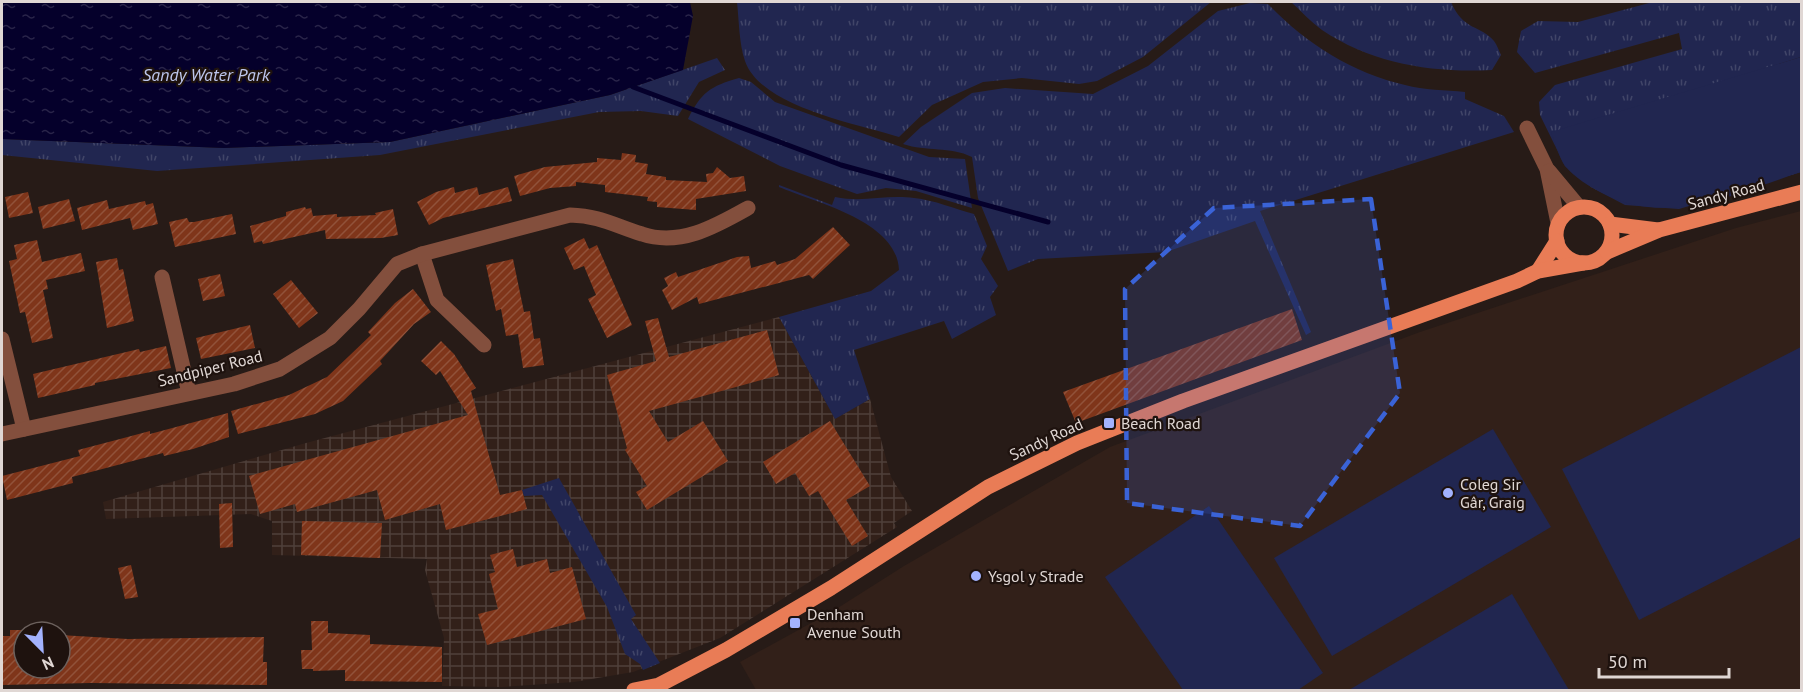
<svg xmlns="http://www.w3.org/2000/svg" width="1803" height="692" font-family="'PT Sans',sans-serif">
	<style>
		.built { fill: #322019 }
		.industrial { fill: url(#industrial-grid) }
		.grass { fill: url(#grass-tufts) }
		.pitch { fill: #212650 }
		.water { fill: url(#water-ripples) }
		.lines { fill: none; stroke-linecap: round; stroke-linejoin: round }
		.stream { stroke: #05002b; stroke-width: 5 }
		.building { fill: url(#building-hatch) }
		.street { stroke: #834f3d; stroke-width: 15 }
		.primary { stroke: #e97c56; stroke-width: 15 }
		.marked { fill: #3a63d7; fill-opacity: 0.2; stroke: #3a63d7; stroke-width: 4.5; stroke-dasharray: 12 8; stroke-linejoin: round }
		.poi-dot { fill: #a3b2fd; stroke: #1e120e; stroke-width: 2 }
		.labels { text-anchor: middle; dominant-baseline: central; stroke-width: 4.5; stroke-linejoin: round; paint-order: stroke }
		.street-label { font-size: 16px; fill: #e0d7d4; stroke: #1e120e }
		.poi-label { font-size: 16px; fill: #e0d7d4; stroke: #1e120e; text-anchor: start }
		.water-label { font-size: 18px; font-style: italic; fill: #bdc6ed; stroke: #1e120e }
	</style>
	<defs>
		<pattern id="industrial-grid" width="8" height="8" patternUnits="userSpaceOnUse" patternTransform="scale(1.5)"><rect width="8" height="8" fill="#322019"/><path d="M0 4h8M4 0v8" fill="none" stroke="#4f403a"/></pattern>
		<pattern id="grass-tufts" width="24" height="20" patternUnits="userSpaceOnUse" patternTransform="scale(1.5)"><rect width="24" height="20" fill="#212650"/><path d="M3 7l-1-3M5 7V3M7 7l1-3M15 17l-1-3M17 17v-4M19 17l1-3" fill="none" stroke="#414568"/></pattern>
		<pattern id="water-ripples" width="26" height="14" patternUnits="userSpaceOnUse" patternTransform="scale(1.5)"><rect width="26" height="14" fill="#05002b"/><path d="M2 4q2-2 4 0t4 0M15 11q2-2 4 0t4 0" fill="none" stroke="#292449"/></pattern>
		<pattern id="building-hatch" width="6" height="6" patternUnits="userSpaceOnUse" patternTransform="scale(1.5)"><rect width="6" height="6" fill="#7f351a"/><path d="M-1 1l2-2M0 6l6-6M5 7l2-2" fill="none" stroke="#91523a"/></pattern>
	</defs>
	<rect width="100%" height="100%" fill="#271b17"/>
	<polygon class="built" points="1801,211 1801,690 756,690 740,662 833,611 904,566 1110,447 1420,332 1736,228"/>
	<polygon class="industrial" points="779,317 835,419 870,399 891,477 912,511 894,523 897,527 720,638 633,672 574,682 502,687 442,686 444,638 425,570 427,559 272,555 272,521 251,514 106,519 103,502 306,443"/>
	<g class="grass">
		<path d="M 737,2 L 1211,2 L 1143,57 L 1097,81 L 1079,84 L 1022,78 L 983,82 L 932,105 L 899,137 C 857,124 761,107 745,61 C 739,44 739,20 737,2 Z"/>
		<path d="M 1291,2 L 1451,2 C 1463,31 1481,25 1494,41 C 1497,45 1499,51 1501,55 L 1492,70 C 1432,73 1373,64 1322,30 C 1311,22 1301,11 1291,2 Z"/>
		<polygon points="1653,2 1801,2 1801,57 1722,82 1801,172 1679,209 1625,205 1591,187 1565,166 1540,115 1539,102 1555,85 1682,49 1679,33 1535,73 1517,52 1521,31 1538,21 1578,22"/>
		<path d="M 1250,3 L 1268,4 C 1305,43 1352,73 1405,85 C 1424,90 1445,90 1465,92 L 1465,99 L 1504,116 L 1514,132 L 1260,211 L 1311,332 L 1306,335 L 1255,221 L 1166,252 L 1038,259 L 1008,271 L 978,198 L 972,157 C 950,146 927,152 903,144 L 921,127 L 972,93 L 1005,88 L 1093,94 L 1148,66 L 1218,11 Z"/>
		<polygon points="717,58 725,70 699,82 678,116 641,111 599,112 380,155 157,171 2,155 2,139 224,148 390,142 610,95"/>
		<path d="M 739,78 L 751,82 L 775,102 L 929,157 L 965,159 L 972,208 L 916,191 L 886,188 L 857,194 L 780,166 L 688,119 C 701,93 710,86 739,78 Z"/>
		<path d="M 779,185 L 832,205 L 835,197 C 864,203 886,194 914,198 C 934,200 955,209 974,214 L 987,246 L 981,259 L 998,286 L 990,297 L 996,315 L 952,339 L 944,321 L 854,350 L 870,399 L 835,419 L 779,317 L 871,291 L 899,270 C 897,221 817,203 779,187 Z"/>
		<polygon points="559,478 636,615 631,619 660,663 643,670 640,664 625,654 607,607 542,495 524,496 522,490"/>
	</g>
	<g class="pitch">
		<path d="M 1801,57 L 1801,172 C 1737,193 1668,228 1602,193 C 1590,187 1574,177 1565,166 C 1559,157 1555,143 1551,132 Z"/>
		<polygon points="1801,347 1801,537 1639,620 1562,469"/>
		<polygon points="1493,429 1551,527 1332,656 1274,558"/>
		<polygon points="1209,506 1323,673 1298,690 1183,690 1105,577"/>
		<polygon points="1512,594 1569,690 1349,690"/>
	</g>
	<polygon class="water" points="2,2 690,2 693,16 683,70 610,95 390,142 224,148 2,139"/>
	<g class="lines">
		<polyline class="stream" points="633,87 841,165 1048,222"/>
	</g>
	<g class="building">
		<polygon points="622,153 636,155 635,162 648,164 646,174 666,177 666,180 707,182 706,174 713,173 717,167 730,178 744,176 746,191 696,199 696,210 657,207 657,202 647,201 648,197 605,192 605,185 576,182 576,186 550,188 520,196 514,176 545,167 597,162 597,158 621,160"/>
		<polygon points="454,187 455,193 477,187 479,195 508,187 512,201 443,218 429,225 417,202 436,192"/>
		<polygon points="28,192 33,213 9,218 5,197"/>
		<polygon points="69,199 75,221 43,229 38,207"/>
		<polygon points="107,200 109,209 145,201 146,205 153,203 158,224 133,230 130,218 82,230 77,208"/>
		<polygon points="305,207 306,209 311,208 313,216 337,214 337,217 376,215 375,213 393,209 398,235 381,238 326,239 325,230 263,244 262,241 254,243 250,226 286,216 286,212"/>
		<polygon points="232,214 236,234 175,247 169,222 187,218 189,222 194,222"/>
		<polygon points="833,227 850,245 813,279 809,275 699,304 697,297 672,310 662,290 668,286 664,278 676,272 678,277 737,257 749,256 751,268 775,261 777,265 795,259"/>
		<polygon points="584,238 589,249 597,245 632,325 607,338 588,299 596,295 584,266 574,270 564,248"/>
		<polygon points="37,240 42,262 81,253 85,271 46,280 48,289 43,290 53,338 32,343 25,312 20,313 9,261 17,259 14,245"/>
		<polygon points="117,258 119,270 123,269 134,321 107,328 96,262"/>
		<polygon points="513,259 524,312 530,311 534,339 540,338 544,365 523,368 518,334 506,336 501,309 496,311 486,265"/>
		<polygon points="220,274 225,296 203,301 198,279"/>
		<polygon points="291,280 318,313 299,328 273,294"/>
		<polygon points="413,289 431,312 414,324 380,361 382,364 343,401 315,414 238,434 231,411 289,395 327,377 371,335 368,332 395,303"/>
		<polygon points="1292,309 1302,340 1076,423 1063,392"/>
		<polygon points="658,318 669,357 767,330 779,375 649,411 668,442 703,421 728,461 647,510 636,492 647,486 625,450 627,448 607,375 656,361 645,321"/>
		<polygon points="250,325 255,348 201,359 196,338"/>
		<polygon points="441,341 454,354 476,388 471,391 500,495 522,490 527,509 446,530 440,504 385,520 377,490 297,512 295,504 260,514 249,476 468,415 440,371 436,375 421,361"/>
		<polygon points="166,346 171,368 95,383 95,385 38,398 33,374 139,349 140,352"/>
		<polygon points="228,413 229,437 193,449 164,456 163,453 72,477 73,483 7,500 2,476 80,456 78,450 120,439 150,431 150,434"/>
		<polygon points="830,421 870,486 846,500 868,536 852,546 818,491 809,496 795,473 776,484 763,462"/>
		<polygon points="232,503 233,547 220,548 219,504"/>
		<polygon points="302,521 382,523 380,558 301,555"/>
		<polygon points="513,549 517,567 547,559 550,573 572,567 586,619 487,645 478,614 498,609 489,574 495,572 490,555"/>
		<polygon points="131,565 138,597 125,599 118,568"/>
		<polygon points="311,621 328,621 328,633 370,635 370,644 442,647 442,682 345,681 345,670 313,671 313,669 302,669 301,650 312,650"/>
		<polygon points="10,630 24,630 24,668 60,668 60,635 128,639 264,637 263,662 267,662 267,685 91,683 2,685 2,636 10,636"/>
	</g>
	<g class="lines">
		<g class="street">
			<polyline points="1527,128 1547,169 1558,223"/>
			<polyline points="1549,171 1579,207"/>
			<polyline points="422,254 437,300 484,345"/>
			<polyline points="162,277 189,393"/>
			<polyline points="2,339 24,429"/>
			<path d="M 2,434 L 234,384 L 280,369 L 330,338 L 359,309 L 397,264 L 422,254 L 570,215 C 601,216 613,225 642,234 C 680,247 716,226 748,208"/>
		</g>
		<g class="primary">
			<circle cx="1584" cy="235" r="28"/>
			<polyline points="1610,224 1658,230"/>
			<polyline points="1607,252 1659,230 1802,192"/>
			<polyline points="1538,271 1557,241"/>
			<polyline points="634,690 659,685 726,650 831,588 988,487 1077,443 1183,401 1517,281 1538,271 1583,263"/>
		</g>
	</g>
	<path class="marked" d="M 1371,199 L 1400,393 L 1300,526 L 1127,503 L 1125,289 L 1214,208 Z"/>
	<g class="poi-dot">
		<rect x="1103" y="417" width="12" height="12" rx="3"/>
		<circle cx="1448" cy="493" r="6"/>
		<circle cx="976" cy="576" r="6"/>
		<rect x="789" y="617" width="12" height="12" rx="3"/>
	</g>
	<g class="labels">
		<g class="street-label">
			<text transform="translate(1726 194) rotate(-15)">Sandy Road</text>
			<text transform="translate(210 368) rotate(-14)">Sandpiper Road</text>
			<text transform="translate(1046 439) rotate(-25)">Sandy Road</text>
		</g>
		<g class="poi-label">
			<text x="1121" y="423">Beach Road</text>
			<text x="1460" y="484">Coleg Sir<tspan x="1460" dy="18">Gâr, Graig</tspan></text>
			<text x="988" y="576">Ysgol y Strade</text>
			<text x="807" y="614">Denham<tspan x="807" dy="18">Avenue South</tspan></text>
		</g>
		<g class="water-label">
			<text x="206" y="74">Sandy Water Park</text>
		</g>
	</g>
	<rect width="1803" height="692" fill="none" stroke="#e0d7d4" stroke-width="6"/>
	<g transform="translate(42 650) rotate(156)"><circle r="28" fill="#1e120e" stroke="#6c615d" stroke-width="1.5"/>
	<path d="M0-4.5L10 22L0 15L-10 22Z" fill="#a3b2fd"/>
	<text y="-9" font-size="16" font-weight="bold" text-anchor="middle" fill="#e0d7d4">N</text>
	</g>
	<path d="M1599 668v9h130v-9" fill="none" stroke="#e0d7d4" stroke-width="3"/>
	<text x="1608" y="668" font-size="18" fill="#e0d7d4" stroke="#1e120e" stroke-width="4.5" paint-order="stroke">50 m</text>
</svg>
